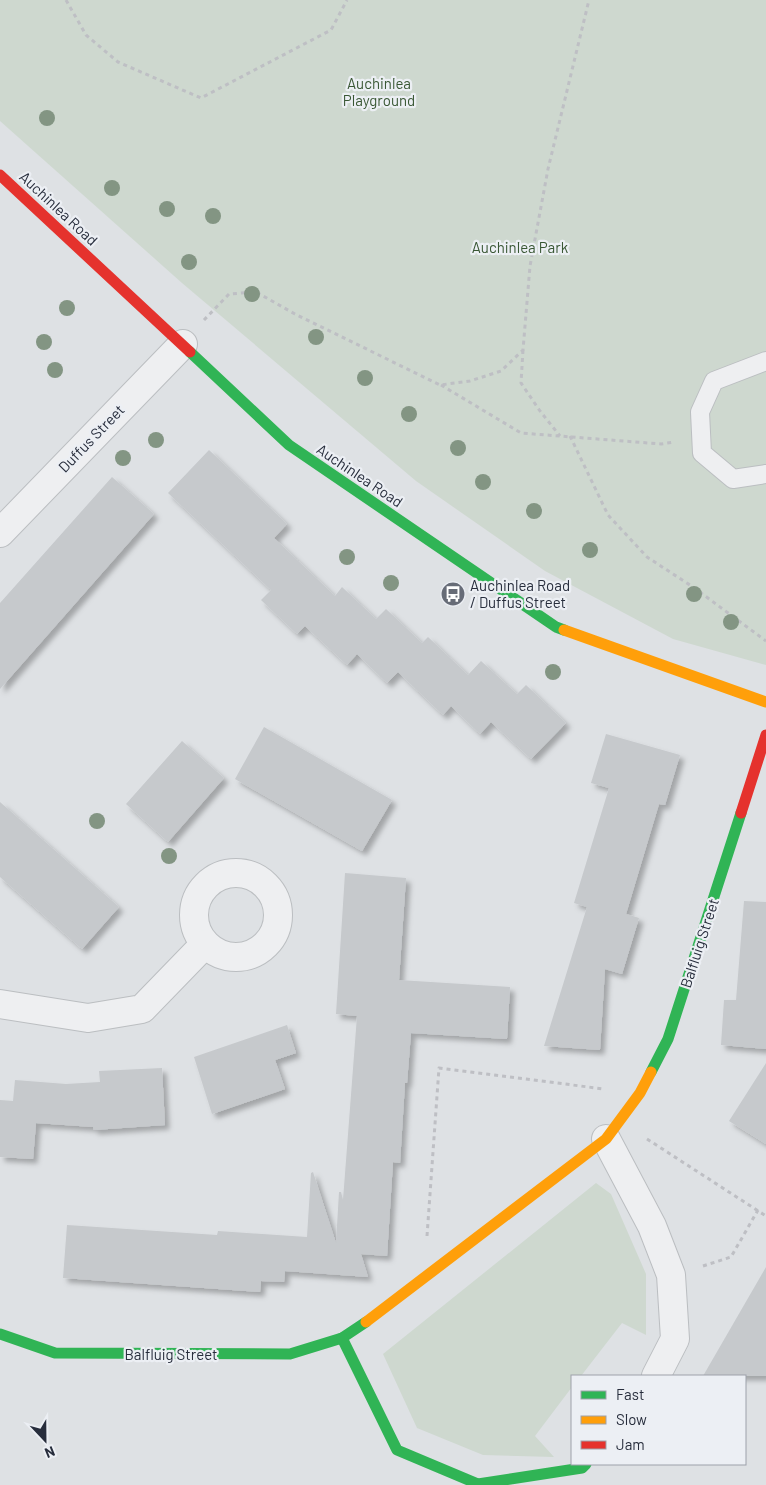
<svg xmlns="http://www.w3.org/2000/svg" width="766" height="1485" font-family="Barlow,sans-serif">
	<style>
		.green { fill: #ced8cf }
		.building { fill: #c6c9cc; filter: url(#shadow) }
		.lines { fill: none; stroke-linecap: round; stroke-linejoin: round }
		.lane-casing { stroke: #bbbec1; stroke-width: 20 }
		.street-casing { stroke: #bbbec1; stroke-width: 30 }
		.path { stroke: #bebfc4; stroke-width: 3; stroke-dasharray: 4 4; stroke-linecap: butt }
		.lane { stroke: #eeeff1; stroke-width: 18 }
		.street { stroke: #eeeff1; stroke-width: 28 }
		.fast { stroke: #30b455; stroke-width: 11 }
		.slow { stroke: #ff9f0a; stroke-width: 11 }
		.jam { stroke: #e5322d; stroke-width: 11 }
		.tree { fill: #839583 }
		.labels { text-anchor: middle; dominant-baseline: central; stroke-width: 4.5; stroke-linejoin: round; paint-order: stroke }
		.park-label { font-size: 15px; fill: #395734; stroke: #eceff4 }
		.street-label { font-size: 15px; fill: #272d3c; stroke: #eceff4 }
		.poi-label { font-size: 15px; fill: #272d3c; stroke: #eceff4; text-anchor: start }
	</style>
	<defs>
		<filter id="shadow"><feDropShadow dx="4.5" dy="4.5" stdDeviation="2.5" flood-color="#0004"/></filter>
	</defs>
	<rect width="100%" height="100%" fill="#dee1e4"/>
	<g class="green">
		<polygon points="0,0 766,0 766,665 673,639 545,571 416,481 182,283 0,121"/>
		<polygon points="596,1183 611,1194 646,1274 646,1335 622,1323 581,1376 572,1376 572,1387 535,1436 554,1457 483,1455 417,1428 383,1354"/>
	</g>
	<g class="building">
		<polygon points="209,450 287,524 274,538 335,596 342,587 376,619 386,609 422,643 428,637 468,675 481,661 517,694 526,685 566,723 531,759 491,722 480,734 451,706 443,715 398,672 387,683 357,654 347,665 305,626 297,634 261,600 271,590 168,493"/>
		<polygon points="112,477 154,514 0,689 0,603"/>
		<polygon points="264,727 392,800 362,851 235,779"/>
		<polygon points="606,734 680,755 665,805 659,804 626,914 639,918 622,974 605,969 600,1050 544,1046 587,907 574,903 609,788 591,783"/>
		<polygon points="182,741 224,778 168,842 126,804"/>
		<polygon points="0,802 119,907 82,949 0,877"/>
		<polygon points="345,873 406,878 399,980 510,987 507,1039 411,1033 407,1083 405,1083 400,1163 393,1162 387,1256 361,1254 368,1277 285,1271 284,1282 261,1281 260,1292 63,1278 67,1225 217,1235 218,1231 307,1237 311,1173 313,1172 336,1243 339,1192 341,1192 343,1200 357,1016 336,1014"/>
		<polygon points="744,901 766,902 766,1049 721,1045 724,1000 736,1000"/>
		<polygon points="287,1025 296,1053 275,1060 285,1089 212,1114 194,1057"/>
		<polygon points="766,1063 766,1144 729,1121"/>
		<polygon points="162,1068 165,1125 94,1130 93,1127 36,1123 33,1159 0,1157 0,1100 13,1101 15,1080 66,1084 100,1082 99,1071"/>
		<polygon points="766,1267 766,1376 703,1376"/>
	</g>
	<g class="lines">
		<defs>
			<polyline id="lane" points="766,361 714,381 700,412 702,453 733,479 766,474"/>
			<g id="street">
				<polyline points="0,533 183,344"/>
				<circle cx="236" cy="915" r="42"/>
				<polyline points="0,1004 88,1018 142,1009 205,944"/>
				<polyline points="606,1139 652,1226 671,1275 675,1339 656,1376"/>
			</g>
		</defs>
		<use href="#lane" class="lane-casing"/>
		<use href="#street" class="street-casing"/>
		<g class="path">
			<polyline points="66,0 86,35 118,62 201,98 331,30 347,0"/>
			<polyline points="204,320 229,294 256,292 295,314 440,385 470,381 501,371 523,350 530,266 548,169 589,0"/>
			<polyline points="523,350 521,383 540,411 560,436"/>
			<polyline points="441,385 521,433 661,444 674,442"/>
			<polyline points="570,436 608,515 647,557 693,587 766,641"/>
			<polyline points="647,1139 766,1216"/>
			<polyline points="427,1236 439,1068 604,1089"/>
			<polyline points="703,1266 731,1257 758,1210"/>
		</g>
		<use href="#lane" class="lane"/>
		<use href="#street" class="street"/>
		<g class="fast">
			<polyline points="190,352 289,445 556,627 564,630"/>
			<polyline points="651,1072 668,1039 741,813"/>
			<polyline points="0,1334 55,1353 290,1354 342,1338 366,1322"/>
			<polyline points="342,1338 397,1450 478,1484 582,1468 586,1464"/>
		</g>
		<g class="slow">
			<polyline points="564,630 766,702"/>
			<polyline points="366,1322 606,1139 640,1093 651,1072"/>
		</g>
		<g class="jam">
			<polyline points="0,175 190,352"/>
			<polyline points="741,813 766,735"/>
		</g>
	</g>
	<g class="tree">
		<circle cx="47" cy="118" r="8"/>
		<circle cx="112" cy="188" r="8"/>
		<circle cx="167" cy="209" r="8"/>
		<circle cx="213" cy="216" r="8"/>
		<circle cx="189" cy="262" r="8"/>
		<circle cx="252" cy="294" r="8"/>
		<circle cx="67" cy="308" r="8"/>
		<circle cx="316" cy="337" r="8"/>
		<circle cx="44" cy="342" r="8"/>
		<circle cx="55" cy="370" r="8"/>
		<circle cx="365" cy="378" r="8"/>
		<circle cx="409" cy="414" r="8"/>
		<circle cx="156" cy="440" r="8"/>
		<circle cx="458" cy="448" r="8"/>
		<circle cx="123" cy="458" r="8"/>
		<circle cx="483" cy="482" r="8"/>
		<circle cx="534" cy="511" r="8"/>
		<circle cx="590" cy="550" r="8"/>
		<circle cx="347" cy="557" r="8"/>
		<circle cx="391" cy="583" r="8"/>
		<circle cx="694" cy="594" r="8"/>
		<circle cx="731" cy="622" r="8"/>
		<circle cx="553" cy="672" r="8"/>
		<circle cx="97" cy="821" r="8"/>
		<circle cx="169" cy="856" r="8"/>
	</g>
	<defs>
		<symbol id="bus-disc" viewBox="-11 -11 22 22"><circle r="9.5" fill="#676c77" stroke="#eceff4"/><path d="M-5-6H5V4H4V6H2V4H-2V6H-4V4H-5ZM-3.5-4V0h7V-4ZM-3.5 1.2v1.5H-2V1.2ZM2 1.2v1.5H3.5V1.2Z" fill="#fff"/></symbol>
	</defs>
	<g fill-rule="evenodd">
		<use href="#bus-disc" x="439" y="580" width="28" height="28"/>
	</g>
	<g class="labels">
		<g class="park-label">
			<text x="379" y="83">Auchinlea<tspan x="379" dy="17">Playground</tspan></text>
			<text x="520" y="247">Auchinlea Park</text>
		</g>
		<g class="street-label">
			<text transform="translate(59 208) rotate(43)">Auchinlea Road</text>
			<text transform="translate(91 438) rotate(-46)">Duffus Street</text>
			<text transform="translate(360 475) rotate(34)">Auchinlea Road</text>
			<text transform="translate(699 943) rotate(-72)">Balfluig Street</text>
			<text x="171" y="1354">Balfluig Street</text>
		</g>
		<g class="poi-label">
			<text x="470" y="585">Auchinlea Road<tspan x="470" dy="17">/ Duffus Street</tspan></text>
		</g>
	</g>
	<rect x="571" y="1375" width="175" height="90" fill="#eceff4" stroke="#9da1aa"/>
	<rect x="581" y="1391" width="25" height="8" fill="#30b455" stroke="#9da1aa"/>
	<text x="616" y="1400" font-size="15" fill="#272d3c">Fast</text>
	<rect x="581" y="1416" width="25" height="8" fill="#ff9f0a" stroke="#9da1aa"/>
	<text x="616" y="1425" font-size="15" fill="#272d3c">Slow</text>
	<rect x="581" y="1441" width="25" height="8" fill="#e5322d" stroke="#9da1aa"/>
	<text x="616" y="1450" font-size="15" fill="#272d3c">Jam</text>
	<g transform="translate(45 1440) rotate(158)" stroke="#eceff4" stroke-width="4" paint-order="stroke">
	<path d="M0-4L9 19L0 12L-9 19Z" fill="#272d3c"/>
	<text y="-8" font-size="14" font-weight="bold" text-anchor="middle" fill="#272d3c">N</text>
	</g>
</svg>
